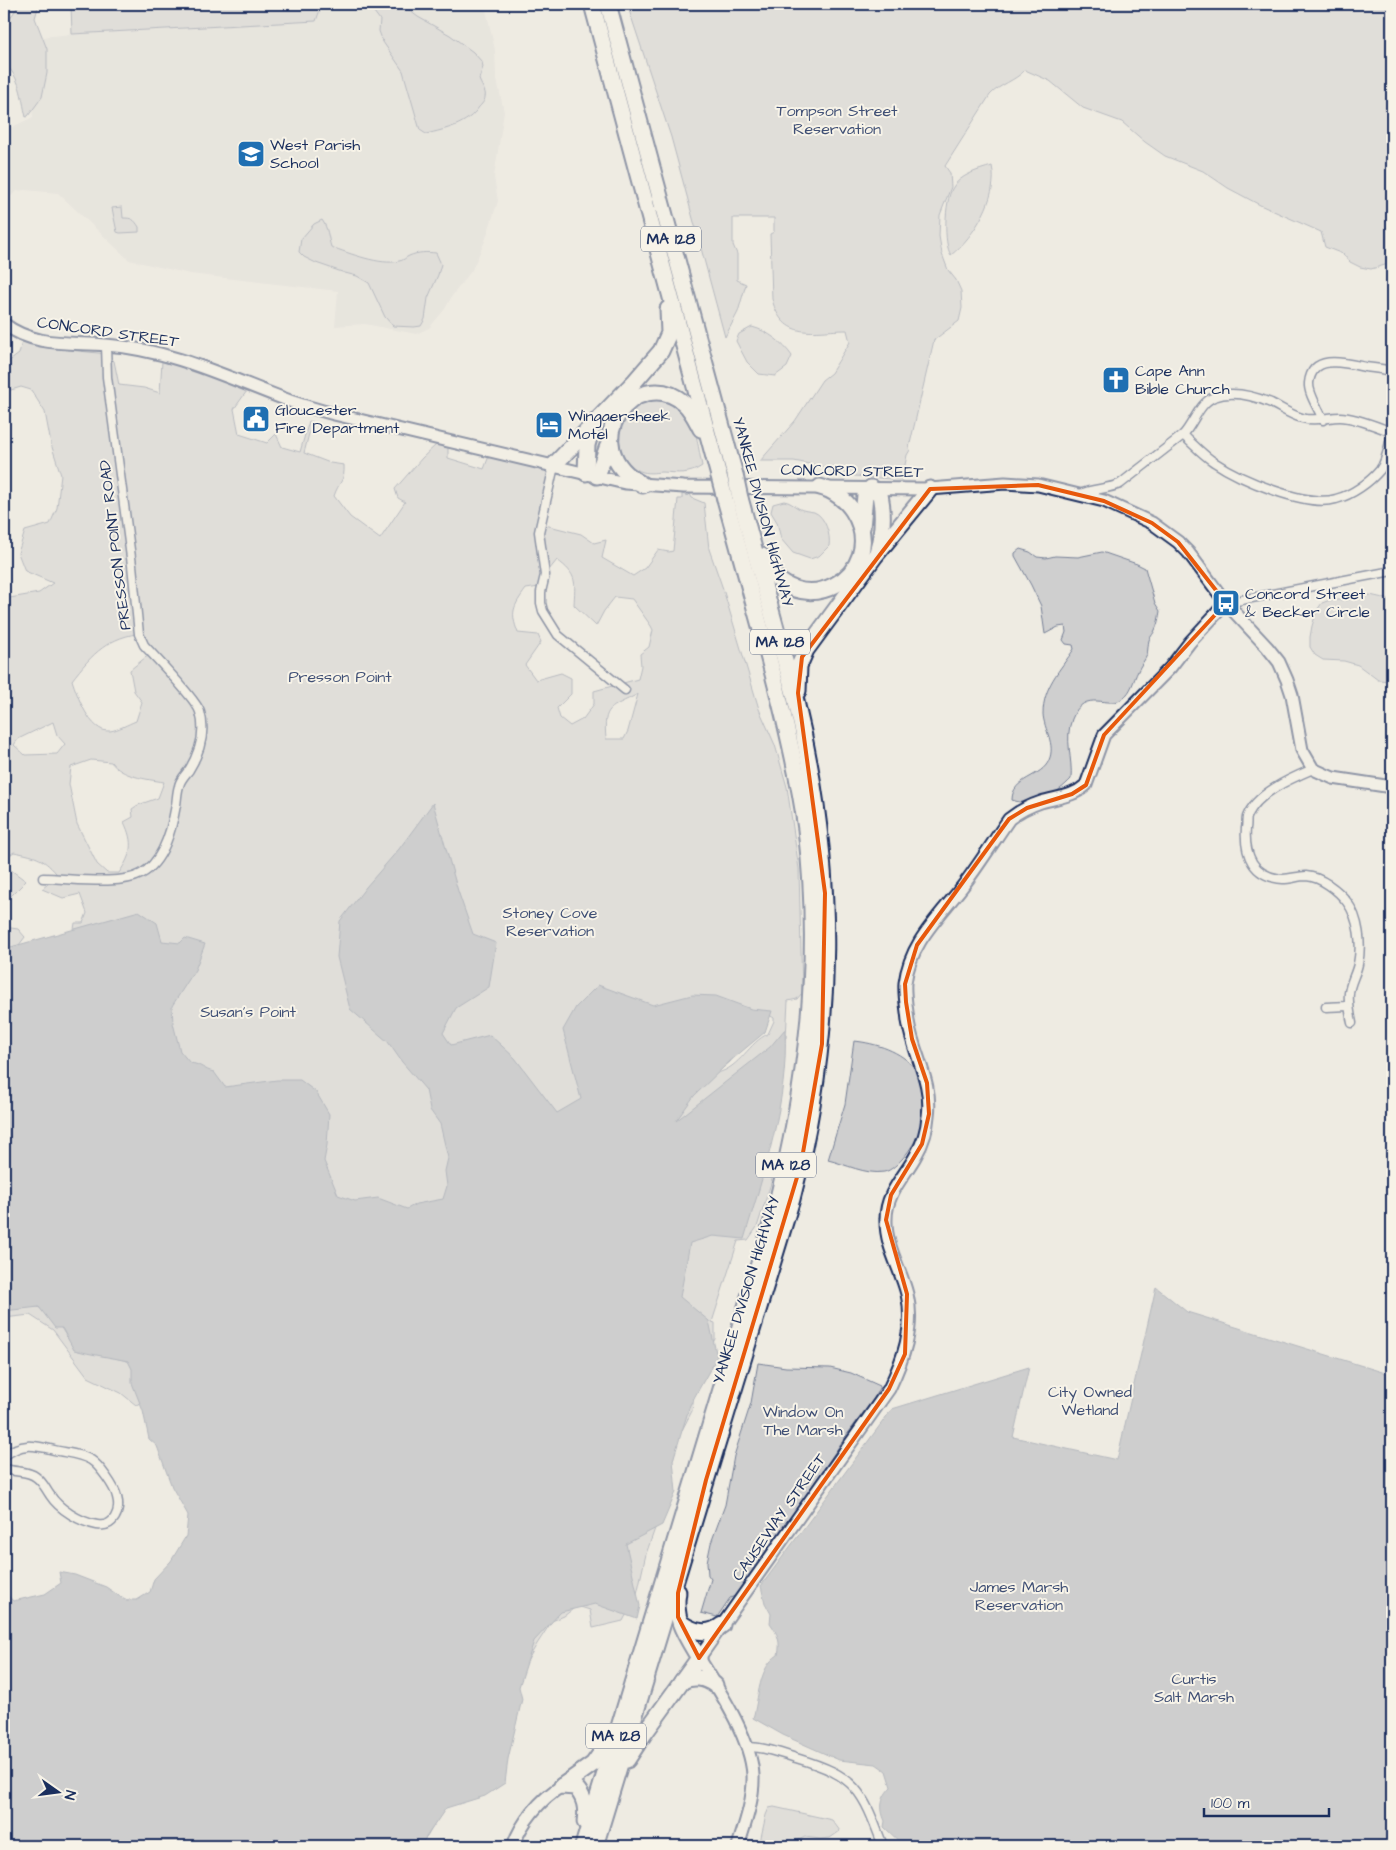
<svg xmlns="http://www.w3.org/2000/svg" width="1396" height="1850" font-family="'Architects Daughter',sans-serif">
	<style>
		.built { fill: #deddd8 }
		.green { fill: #cfcfcf; stroke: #757f96; fill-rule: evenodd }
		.water { fill: #a6abb5; stroke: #6e7992 }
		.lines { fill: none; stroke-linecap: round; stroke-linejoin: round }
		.street-casing { stroke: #1b2f5e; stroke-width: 11 }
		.secondary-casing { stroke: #1b2f5e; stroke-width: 15 }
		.highway-casing { stroke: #1b2f5e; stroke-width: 19 }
		.street { stroke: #f7f3e8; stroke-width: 8 }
		.secondary { stroke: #f7f3e8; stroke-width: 11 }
		.highway { stroke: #f7f3e8; stroke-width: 15 }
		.highway-bridge-casing { stroke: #1b2f5e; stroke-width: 19; stroke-linecap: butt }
		.highway-bridge { stroke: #f7f3e8; stroke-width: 15 }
		.marked { fill: none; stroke: #e8590c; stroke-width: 4; stroke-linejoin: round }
		.labels { text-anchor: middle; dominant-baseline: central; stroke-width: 4; stroke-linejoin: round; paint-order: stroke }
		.shield { fill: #f7f3e8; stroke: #5d6a87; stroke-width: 1 }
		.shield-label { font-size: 15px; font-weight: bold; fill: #1b2f5e }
		.park-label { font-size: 16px; fill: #3f4f75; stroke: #f7f3e8 }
		.poi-label { font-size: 16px; fill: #1b2f5e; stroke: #f7f3e8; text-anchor: start }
		.street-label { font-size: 16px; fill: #1b2f5e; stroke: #f7f3e8 }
	</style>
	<rect width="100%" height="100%" fill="#eeebe2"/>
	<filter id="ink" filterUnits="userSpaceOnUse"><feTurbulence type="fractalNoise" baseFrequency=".02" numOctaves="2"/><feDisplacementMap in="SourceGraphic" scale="10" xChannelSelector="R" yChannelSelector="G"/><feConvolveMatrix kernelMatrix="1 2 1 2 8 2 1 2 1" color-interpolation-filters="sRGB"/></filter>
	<g filter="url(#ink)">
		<polygon class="built" points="322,4 481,4 486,10 495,50 496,75 504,112 494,177 498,201 485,241 472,270 452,296 445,309 429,328 416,334 365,324 335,326 338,291 190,274 129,260 58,193 25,190 17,191 10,197 4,214 4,131 33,117 22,39 72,34 316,21"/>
		<g class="green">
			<path d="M 20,4 L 39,4 L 35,18 L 47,49 L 47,73 L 42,97 L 28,116 L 26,117 C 21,96 21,78 4,63 L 4,26 Z"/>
			<polygon points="71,4 322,4 316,21 72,34"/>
			<path d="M 364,4 L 401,4 L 418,17 L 450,35 L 473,52 L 482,62 L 483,67 L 479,79 C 480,84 487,92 485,97 C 485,101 481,105 479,107 C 467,125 446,129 426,134 L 420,130 L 403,71 L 383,42 L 379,31 L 380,20 L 374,12 Z"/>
			<path d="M 627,4 L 1392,4 L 1392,263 L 1371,269 L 1360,267 L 1350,262 L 1343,254 L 1325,247 L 1321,232 L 1260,205 L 1228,188 L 1203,171 L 1165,156 L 1145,142 L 1122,122 L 1083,108 L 1050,81 L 1025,70 C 1015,81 1000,84 990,95 L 945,166 L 950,173 L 951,187 L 940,215 L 939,236 L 942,254 L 948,270 L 956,280 L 961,291 L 962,308 L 959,321 L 934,340 L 909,448 L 910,450 L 907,455 L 902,480 L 855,476 L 820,466 L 794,461 L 760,461 L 795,421 L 822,380 L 831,373 L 850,342 L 847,330 C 814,330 783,342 772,299 L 770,234 L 774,232 L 774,218 L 733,218 L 733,245 L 737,254 L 737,280 L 746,284 L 738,312 L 725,337 L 671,137 Z"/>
			<path d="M 992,166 C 999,196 974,237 951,255 C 943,244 945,201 952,189 C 959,175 978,170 992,166 Z"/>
			<path d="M 122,207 L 123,218 C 132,218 134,219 139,227 L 139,232 L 120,233 L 117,232 L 112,208 Z"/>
			<path d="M 322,220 C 328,228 328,237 331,247 C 349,253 381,266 399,261 C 403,261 406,257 409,256 C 418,252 427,252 436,253 L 441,264 L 438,275 L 428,298 L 425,319 L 421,326 L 414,327 L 393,326 L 385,317 L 369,283 L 357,276 L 345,273 L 316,263 L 304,257 L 299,252 L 301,239 L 314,224 Z"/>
			<path d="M 752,327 C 768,331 783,343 792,356 L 787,367 L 775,376 L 759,374 L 747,362 L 736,341 L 739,334 Z"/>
			<path d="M 22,341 L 60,349 L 107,354 L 114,361 L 119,385 L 144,388 L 160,393 L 162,361 L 212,372 L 249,388 L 234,409 L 239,434 L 267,443 L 276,434 L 282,447 L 300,452 L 309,421 L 312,422 L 304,453 L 330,463 L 344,465 C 345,482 339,481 334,496 L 350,517 L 380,539 L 405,502 L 398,498 L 395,489 L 422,458 L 437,444 L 448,446 L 448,458 L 484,469 L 489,456 L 549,470 L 555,477 L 545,525 L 581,534 L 594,543 L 606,540 L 602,558 L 633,576 L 645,568 L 658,550 L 669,552 L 673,551 L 678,499 L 682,499 L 682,494 L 688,496 L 690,494 L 692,498 L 704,503 L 709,549 L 723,589 L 759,709 L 775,745 L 787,787 L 799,869 L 802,993 L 797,999 L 788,1001 L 786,1038 L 782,1042 L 760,1159 L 767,1176 L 772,1180 L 757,1227 L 748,1240 L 738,1241 L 712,1322 L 715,1323 L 715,1339 L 697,1372 L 692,1411 L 679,1436 L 658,1520 L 646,1554 L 637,1594 L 623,1621 L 593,1628 L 590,1610 L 577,1606 L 564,1616 L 552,1621 L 537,1644 L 427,1837 L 418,1846 L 459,1192 L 431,1213 L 345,1207 L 233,1092 L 186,1064 L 72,942 L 75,923 L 83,923 L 87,913 L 80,894 L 63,898 L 42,889 L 55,878 L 56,873 C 42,857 34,856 14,852 L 4,859 L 4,638 L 6,636 L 4,633 L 4,599 L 39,593 L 53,583 L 25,571 L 18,553 L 25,531 L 50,524 L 57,508 L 61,475 L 51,444 L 45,412 L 31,390 L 21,387 L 11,390 L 4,387 L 4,365 L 19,354 ZM 557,560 C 578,575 575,582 574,605 L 596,626 L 604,611 L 615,597 L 632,599 L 651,626 L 653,630 L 649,647 L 640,654 L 641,666 L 638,679 L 594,691 L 594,704 L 583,719 L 570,726 L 560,718 L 557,708 L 571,694 L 571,678 L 561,673 L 536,680 L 525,665 L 541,642 L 538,635 L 518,633 C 510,612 513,607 526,589 L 539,587 L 545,575 ZM 144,633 L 148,643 L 153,649 L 153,655 L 146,657 L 130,670 L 134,691 L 142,702 L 136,721 C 128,724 118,730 110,731 C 90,733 77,695 72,680 C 92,654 109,636 144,633 ZM 638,694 L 628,731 L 624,739 L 606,739 C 603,705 610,709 638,694 ZM 53,722 L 57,735 L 65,744 L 57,754 L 25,755 L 14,745 L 18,739 ZM 91,760 L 111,762 C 122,777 146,779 164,782 L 158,798 L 138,805 L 132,809 L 133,817 L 124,822 C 134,843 132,854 119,873 L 107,873 L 97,864 L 77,824 L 69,784 L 71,767 ZM 771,1016 L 774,1018 L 774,1021 L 768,1034 C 749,1042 740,1068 717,1073 L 730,1062 L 765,1017 Z"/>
			<path d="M 652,399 C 698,407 694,428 702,466 C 689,475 678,473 663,472 C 657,472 650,474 643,472 C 624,467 618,445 618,427 L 627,417 L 632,408 Z"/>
			<path d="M 784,501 C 790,502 793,505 798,508 C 803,511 809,511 814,512 C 825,516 831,535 829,546 L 819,556 L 810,559 L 793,553 L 781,539 L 777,522 L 771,512 L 773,504 Z"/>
			<path d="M 1020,549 L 1030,552 L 1037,557 L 1046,558 L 1055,556 L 1078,557 L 1102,552 L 1137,564 L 1145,568 L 1155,603 L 1160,611 C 1159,617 1158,624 1155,630 C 1154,633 1151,636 1149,640 C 1148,644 1148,650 1147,655 C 1145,660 1140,666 1138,671 C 1133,681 1132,691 1123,698 C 1109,711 1085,686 1072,719 C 1064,739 1073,759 1071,779 C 1056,795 1034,808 1012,800 C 1012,777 1042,778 1049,760 C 1056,744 1044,730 1043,714 C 1043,687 1060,670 1074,649 L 1073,645 L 1066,644 L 1063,640 L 1066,632 L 1065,626 L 1058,627 L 1045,634 L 1041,606 L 1031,585 L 1015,556 L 1015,553 Z"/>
			<polygon points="1370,595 1392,600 1392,681 1378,680 1358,665 1344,661 1323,660 1315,655 1310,647 1310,637 1312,626 1317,610 1322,603 1330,600 1347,600"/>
			<polygon points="11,870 26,881 9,898 4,901 4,872"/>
			<polygon points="4,927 18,929 25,937 19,945 4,949"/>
			<path d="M 854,1041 C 875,1043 902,1051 915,1069 C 925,1083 923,1114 920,1129 C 917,1142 897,1170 884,1172 C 866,1175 845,1164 828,1160 L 845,1104 Z"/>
			<polygon points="4,1305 38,1307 55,1318 68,1339 81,1350 132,1362 146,1400 136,1405 121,1393 88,1377 53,1330 30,1315 4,1318"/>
			<polygon points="758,1363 786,1367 830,1368 851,1373 880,1386 874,1398 846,1436 744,1587 735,1596 730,1598 717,1617 701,1613 711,1579 708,1575 707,1562 711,1543 725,1505 734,1456 751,1403"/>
			<polygon points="774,1807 832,1820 840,1831 830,1838 820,1839 805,1837 785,1846 759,1846 766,1815 769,1808"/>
		</g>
		<g class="water">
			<path d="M 433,803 L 458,891 L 473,934 L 496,943 L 489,987 L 456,1008 L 443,1033 L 451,1045 L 490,1035 L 515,1058 L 557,1113 L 581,1099 L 563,1030 L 576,1007 L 598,985 L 653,1005 L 692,995 L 716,996 L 751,1009 L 772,1011 L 765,1032 L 729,1062 L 694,1096 L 676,1121 L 770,1047 L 785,1029 C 789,1100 764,1172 744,1239 L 713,1236 L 690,1243 L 680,1297 L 709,1321 L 717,1357 L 690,1405 L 673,1460 L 676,1492 L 662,1525 L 626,1544 L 640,1606 L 637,1619 L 595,1604 L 561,1612 L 534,1641 L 519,1687 L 522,1699 L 508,1759 L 505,1783 L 485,1796 L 446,1808 L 420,1846 L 4,1846 L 4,1591 L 13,1601 L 45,1594 L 61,1583 L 59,1572 L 75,1575 L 106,1587 L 125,1600 L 137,1600 L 150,1592 L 154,1579 L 171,1561 L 186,1536 L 188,1515 L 172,1487 L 157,1446 L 149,1439 L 143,1411 L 132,1383 L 132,1369 L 128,1361 C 110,1357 92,1355 74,1350 L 62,1328 L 55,1328 L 39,1307 L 4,1311 L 4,949 L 139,911 L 157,923 L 162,941 L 180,943 L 185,938 L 205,944 L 195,970 L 172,1006 L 173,1023 L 180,1051 L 190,1063 C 201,1064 204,1070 214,1072 L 225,1087 L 277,1080 L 300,1080 L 316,1092 L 329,1114 L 327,1145 L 324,1161 L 338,1195 L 355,1201 L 378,1198 L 407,1209 L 416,1204 L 443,1199 L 447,1186 L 445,1171 L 448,1158 L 440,1124 L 430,1110 L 426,1090 L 402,1062 L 388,1042 L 350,1009 L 337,957 L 340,921 L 366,887 L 399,849 Z"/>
			<path d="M 1156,1287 L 1187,1312 L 1392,1375 L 1392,1846 L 904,1846 L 884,1827 L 885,1821 C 879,1808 881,1797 891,1787 L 886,1771 L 876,1764 L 839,1760 L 783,1735 L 753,1718 C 759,1699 758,1667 778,1655 C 781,1642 778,1634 770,1623 L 771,1614 L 765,1603 L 761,1586 L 892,1409 L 1029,1367 L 1013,1437 L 1117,1460 Z"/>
		</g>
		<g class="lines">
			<defs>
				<g id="street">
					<path d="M 1323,420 C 1319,409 1308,394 1309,383 C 1312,353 1346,363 1365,367 C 1374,368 1383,369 1392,371"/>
					<path d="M 1183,435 C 1193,444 1203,455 1214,462 C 1239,479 1307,508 1336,499 C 1352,495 1370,482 1380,470 C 1387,461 1389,444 1392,434"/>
					<polyline points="554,466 539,532 545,575 541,592 541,603 543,611 558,635 625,690"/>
					<path d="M 1080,494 C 1093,489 1107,489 1120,484 L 1183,435 C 1194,423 1199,403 1214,397 C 1232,390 1254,396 1271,403 C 1281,408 1291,415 1302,418 C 1316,422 1327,417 1340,417 C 1355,417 1378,427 1392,432"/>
					<polyline points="1226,603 1392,571"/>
					<path d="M 1313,769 C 1292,778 1256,793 1247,817 C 1246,820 1247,825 1246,828 C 1244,855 1253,877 1283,879 C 1291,879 1298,876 1306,876 C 1321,877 1338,890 1347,902 C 1359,918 1362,945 1358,964 C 1356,974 1350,983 1349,993 C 1348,1004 1350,1013 1352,1023"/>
					<path d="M 43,878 C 69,878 119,886 141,874 C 164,862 172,828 176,805 C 177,799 177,792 179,786 C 180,780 186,774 189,770 C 200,752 206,732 200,712 C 197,700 154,656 144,645 L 139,634 L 132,565 L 107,377 L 106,345"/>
					<polyline points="1326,1007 1348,1006"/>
					<path d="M 4,1456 C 22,1442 33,1445 54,1450 C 66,1453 79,1453 91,1460 C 99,1465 115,1487 117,1497 C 121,1511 114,1528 97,1525 C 80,1522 59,1509 50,1495 C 45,1488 43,1482 36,1477 C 28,1470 14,1473 4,1468"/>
					<path d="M 747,1747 C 764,1747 781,1753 796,1758 C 857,1776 862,1790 883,1846"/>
				</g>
				<g id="secondary">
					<path d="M 4,324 C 34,347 70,342 106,345 C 173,350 228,378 290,401 C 305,406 319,410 334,414 L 625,483 L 684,487 L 930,489 L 1005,483 L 1038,485 L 1104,501 L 1152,523 L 1178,542 L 1188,552 L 1226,603 L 1267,647 L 1279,662 L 1287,680 L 1292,695 L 1302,750 L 1313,769 L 1333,778 L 1392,787"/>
					<path d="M 513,1846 C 521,1823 540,1799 562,1786"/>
					<path d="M 738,1846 C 745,1824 754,1799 753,1775 C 751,1738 719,1690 699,1658 L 889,1389 C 903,1360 915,1327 907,1294 C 901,1269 885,1246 886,1219 C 886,1192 905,1176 916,1155 C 923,1143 927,1130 928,1116 C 933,1082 913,1054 908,1021 C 907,1009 904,995 905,983 C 910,943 938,918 962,887 C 979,865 993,842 1009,819 C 1019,811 1029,806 1041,802 C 1057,797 1073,797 1086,785 L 1104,735 L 1170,668 L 1190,642 L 1226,603"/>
				</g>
				<g id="highway">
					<polyline points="592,4 719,476"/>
					<polyline points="608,4 735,475"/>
					<polyline points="553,466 635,381 661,351 669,333 668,309"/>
					<polyline points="586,473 587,445 592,428"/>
					<polyline points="597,476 610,440"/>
					<path d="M 643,485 C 570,446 637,362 684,403 C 692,410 696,420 701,429"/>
					<path d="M 862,528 L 865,495 L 871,488 L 880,494 C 884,514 883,533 877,553"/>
					<path d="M 762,556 C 794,630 893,575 853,511 C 846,500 833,490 820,487"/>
					<polyline points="798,691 799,666 806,650 875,556 930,489"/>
					<path d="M 681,1623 C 694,1632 708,1636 722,1625"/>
					<path d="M 682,1681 C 694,1676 704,1677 715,1685"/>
					<path d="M 627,1760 L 644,1734 L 699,1658 C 686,1636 673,1619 678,1592"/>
					<polyline points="562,1786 593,1764 608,1743"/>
					<path d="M 562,1786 L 575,1787 C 585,1797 587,1808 585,1822"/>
					<path d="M 583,1846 L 774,1214 C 807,1086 822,961 806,829 C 798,771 784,715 769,659 C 754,605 740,552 725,499"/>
					<path d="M 595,1846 L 792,1199 C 836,1029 837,867 795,697 L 740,498"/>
				</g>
			</defs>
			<use href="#street" class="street-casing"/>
			<use href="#secondary" class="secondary-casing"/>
			<use href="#highway" class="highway-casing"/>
			<use href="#street" class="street"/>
			<use href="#secondary" class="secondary"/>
			<use href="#highway" class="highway"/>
			<defs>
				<g id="highway-bridge">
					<polyline points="735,475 740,498"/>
					<polyline points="719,476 725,499"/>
				</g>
			</defs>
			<use href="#highway-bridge" class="highway-bridge-casing"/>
			<use href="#highway-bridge" class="highway-bridge"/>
		</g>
	</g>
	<path d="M0 0H1396V1850H0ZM 1038,485 L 1104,501 L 1152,523 L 1178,542 L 1226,603 L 1104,735 L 1086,785 L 1072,794 L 1027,808 L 1009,819 L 917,945 L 905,984 L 906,1002 L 912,1039 L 927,1083 L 929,1114 L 922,1144 L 891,1195 L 886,1220 L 907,1294 L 905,1354 L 889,1389 L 699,1658 L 678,1617 L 678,1593 L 706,1480 L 801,1164 L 822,1044 L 825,893 L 798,693 L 802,657 L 930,489 Z" fill="#eeebe2" fill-opacity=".55" fill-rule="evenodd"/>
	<path class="marked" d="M 1038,485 L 1104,501 L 1152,523 L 1178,542 L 1226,603 L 1104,735 L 1086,785 L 1072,794 L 1027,808 L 1009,819 L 917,945 L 905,984 L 906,1002 L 912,1039 L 927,1083 L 929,1114 L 922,1144 L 891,1195 L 886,1220 L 907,1294 L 905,1354 L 889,1389 L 699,1658 L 678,1617 L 678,1593 L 706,1480 L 801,1164 L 822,1044 L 825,893 L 798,693 L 802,657 L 930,489 Z"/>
	<defs>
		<symbol id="school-square" viewBox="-11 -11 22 22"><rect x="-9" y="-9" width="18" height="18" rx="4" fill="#1f6fb2" stroke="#f7f3e8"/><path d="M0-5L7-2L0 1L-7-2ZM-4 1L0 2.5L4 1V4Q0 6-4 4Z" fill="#fff"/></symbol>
		<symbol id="church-square" viewBox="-11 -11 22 22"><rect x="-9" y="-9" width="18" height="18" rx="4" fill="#1f6fb2" stroke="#f7f3e8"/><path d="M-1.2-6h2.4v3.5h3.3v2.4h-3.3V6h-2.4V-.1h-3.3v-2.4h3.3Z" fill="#fff"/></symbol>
		<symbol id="civic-square" viewBox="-11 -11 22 22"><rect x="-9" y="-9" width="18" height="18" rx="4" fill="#1f6fb2" stroke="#f7f3e8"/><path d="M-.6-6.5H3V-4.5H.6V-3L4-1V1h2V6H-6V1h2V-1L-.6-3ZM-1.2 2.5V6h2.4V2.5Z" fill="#fff"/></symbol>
		<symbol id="hotel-square" viewBox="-11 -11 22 22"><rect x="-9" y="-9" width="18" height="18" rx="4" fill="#1f6fb2" stroke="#f7f3e8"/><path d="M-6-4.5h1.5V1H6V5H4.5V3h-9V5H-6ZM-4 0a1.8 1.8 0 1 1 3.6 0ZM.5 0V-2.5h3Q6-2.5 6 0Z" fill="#fff"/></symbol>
		<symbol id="bus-square" viewBox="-11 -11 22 22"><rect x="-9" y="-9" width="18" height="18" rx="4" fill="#1f6fb2" stroke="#f7f3e8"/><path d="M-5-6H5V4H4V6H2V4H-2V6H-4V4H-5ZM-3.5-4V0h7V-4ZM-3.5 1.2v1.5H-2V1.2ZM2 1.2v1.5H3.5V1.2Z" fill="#fff"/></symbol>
	</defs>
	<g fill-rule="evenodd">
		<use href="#school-square" x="235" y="138" width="32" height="32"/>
		<use href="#church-square" x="1100" y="364" width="32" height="32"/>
		<use href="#civic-square" x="240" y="403" width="32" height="32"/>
		<use href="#hotel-square" x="533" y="409" width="32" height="32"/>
		<use href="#bus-square" x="1210" y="587" width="32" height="32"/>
	</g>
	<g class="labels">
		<g class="shield">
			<rect x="641" y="226.5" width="60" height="25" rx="4"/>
			<rect x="750" y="629.5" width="60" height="25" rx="4"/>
			<rect x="756" y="1152.5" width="60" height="25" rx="4"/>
			<rect x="586" y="1723.5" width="60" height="25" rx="4"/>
		</g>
		<g class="shield-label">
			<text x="671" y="239">MA 128</text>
			<text x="780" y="642">MA 128</text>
			<text x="786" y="1165">MA 128</text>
			<text x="616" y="1736">MA 128</text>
		</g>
		<g class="park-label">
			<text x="837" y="111">Tompson Street<tspan x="837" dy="18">Reservation</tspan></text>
			<text x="340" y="677">Presson Point</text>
			<text x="550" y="913">Stoney Cove<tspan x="550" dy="18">Reservation</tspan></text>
			<text x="248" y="1012">Susan's Point</text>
			<text x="1090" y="1392">City Owned<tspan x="1090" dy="18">Wetland</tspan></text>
			<text x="803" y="1412">Window On<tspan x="803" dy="18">The Marsh</tspan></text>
			<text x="1019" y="1587">James Marsh<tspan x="1019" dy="18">Reservation</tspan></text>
			<text x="1194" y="1679">Curtis<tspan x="1194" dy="18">Salt Marsh</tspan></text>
		</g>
		<g class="poi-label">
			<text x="270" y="145">West Parish<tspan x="270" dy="18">School</tspan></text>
			<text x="1135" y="371">Cape Ann<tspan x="1135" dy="18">Bible Church</tspan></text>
			<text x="275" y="410">Gloucester<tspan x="275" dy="18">Fire Department</tspan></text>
			<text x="568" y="416">Wingaersheek<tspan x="568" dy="18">Motel</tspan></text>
			<text x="1245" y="594">Concord Street<tspan x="1245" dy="18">&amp; Becker Circle</tspan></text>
		</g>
		<g class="street-label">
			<text transform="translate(108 332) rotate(8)">CONCORD STREET</text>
			<text transform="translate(852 471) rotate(1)">CONCORD STREET</text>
			<text transform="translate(763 512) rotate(75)">YANKEE DIVISION HIGHWAY</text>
			<text transform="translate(115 545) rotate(-97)">PRESSON POINT ROAD</text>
			<text transform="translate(746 1290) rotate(-73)">YANKEE DIVISION HIGHWAY</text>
			<text transform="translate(779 1517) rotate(-55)">CAUSEWAY STREET</text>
		</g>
	</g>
	<rect width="1396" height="1850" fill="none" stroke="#f7f3e8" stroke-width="20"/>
	<rect x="10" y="10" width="1376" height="1830" fill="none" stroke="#1b2f5e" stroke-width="2" filter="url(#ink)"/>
	<g transform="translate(58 1792) rotate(104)" stroke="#f7f3e8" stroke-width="4" paint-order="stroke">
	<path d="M0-4L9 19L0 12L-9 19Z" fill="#1b2f5e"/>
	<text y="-8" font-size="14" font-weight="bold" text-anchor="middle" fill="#1b2f5e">N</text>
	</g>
	<path d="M1204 1808v8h125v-8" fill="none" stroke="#1b2f5e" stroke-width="2.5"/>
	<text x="1211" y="1808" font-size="15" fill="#1b2f5e" stroke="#f7f3e8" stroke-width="4" paint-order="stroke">100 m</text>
</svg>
